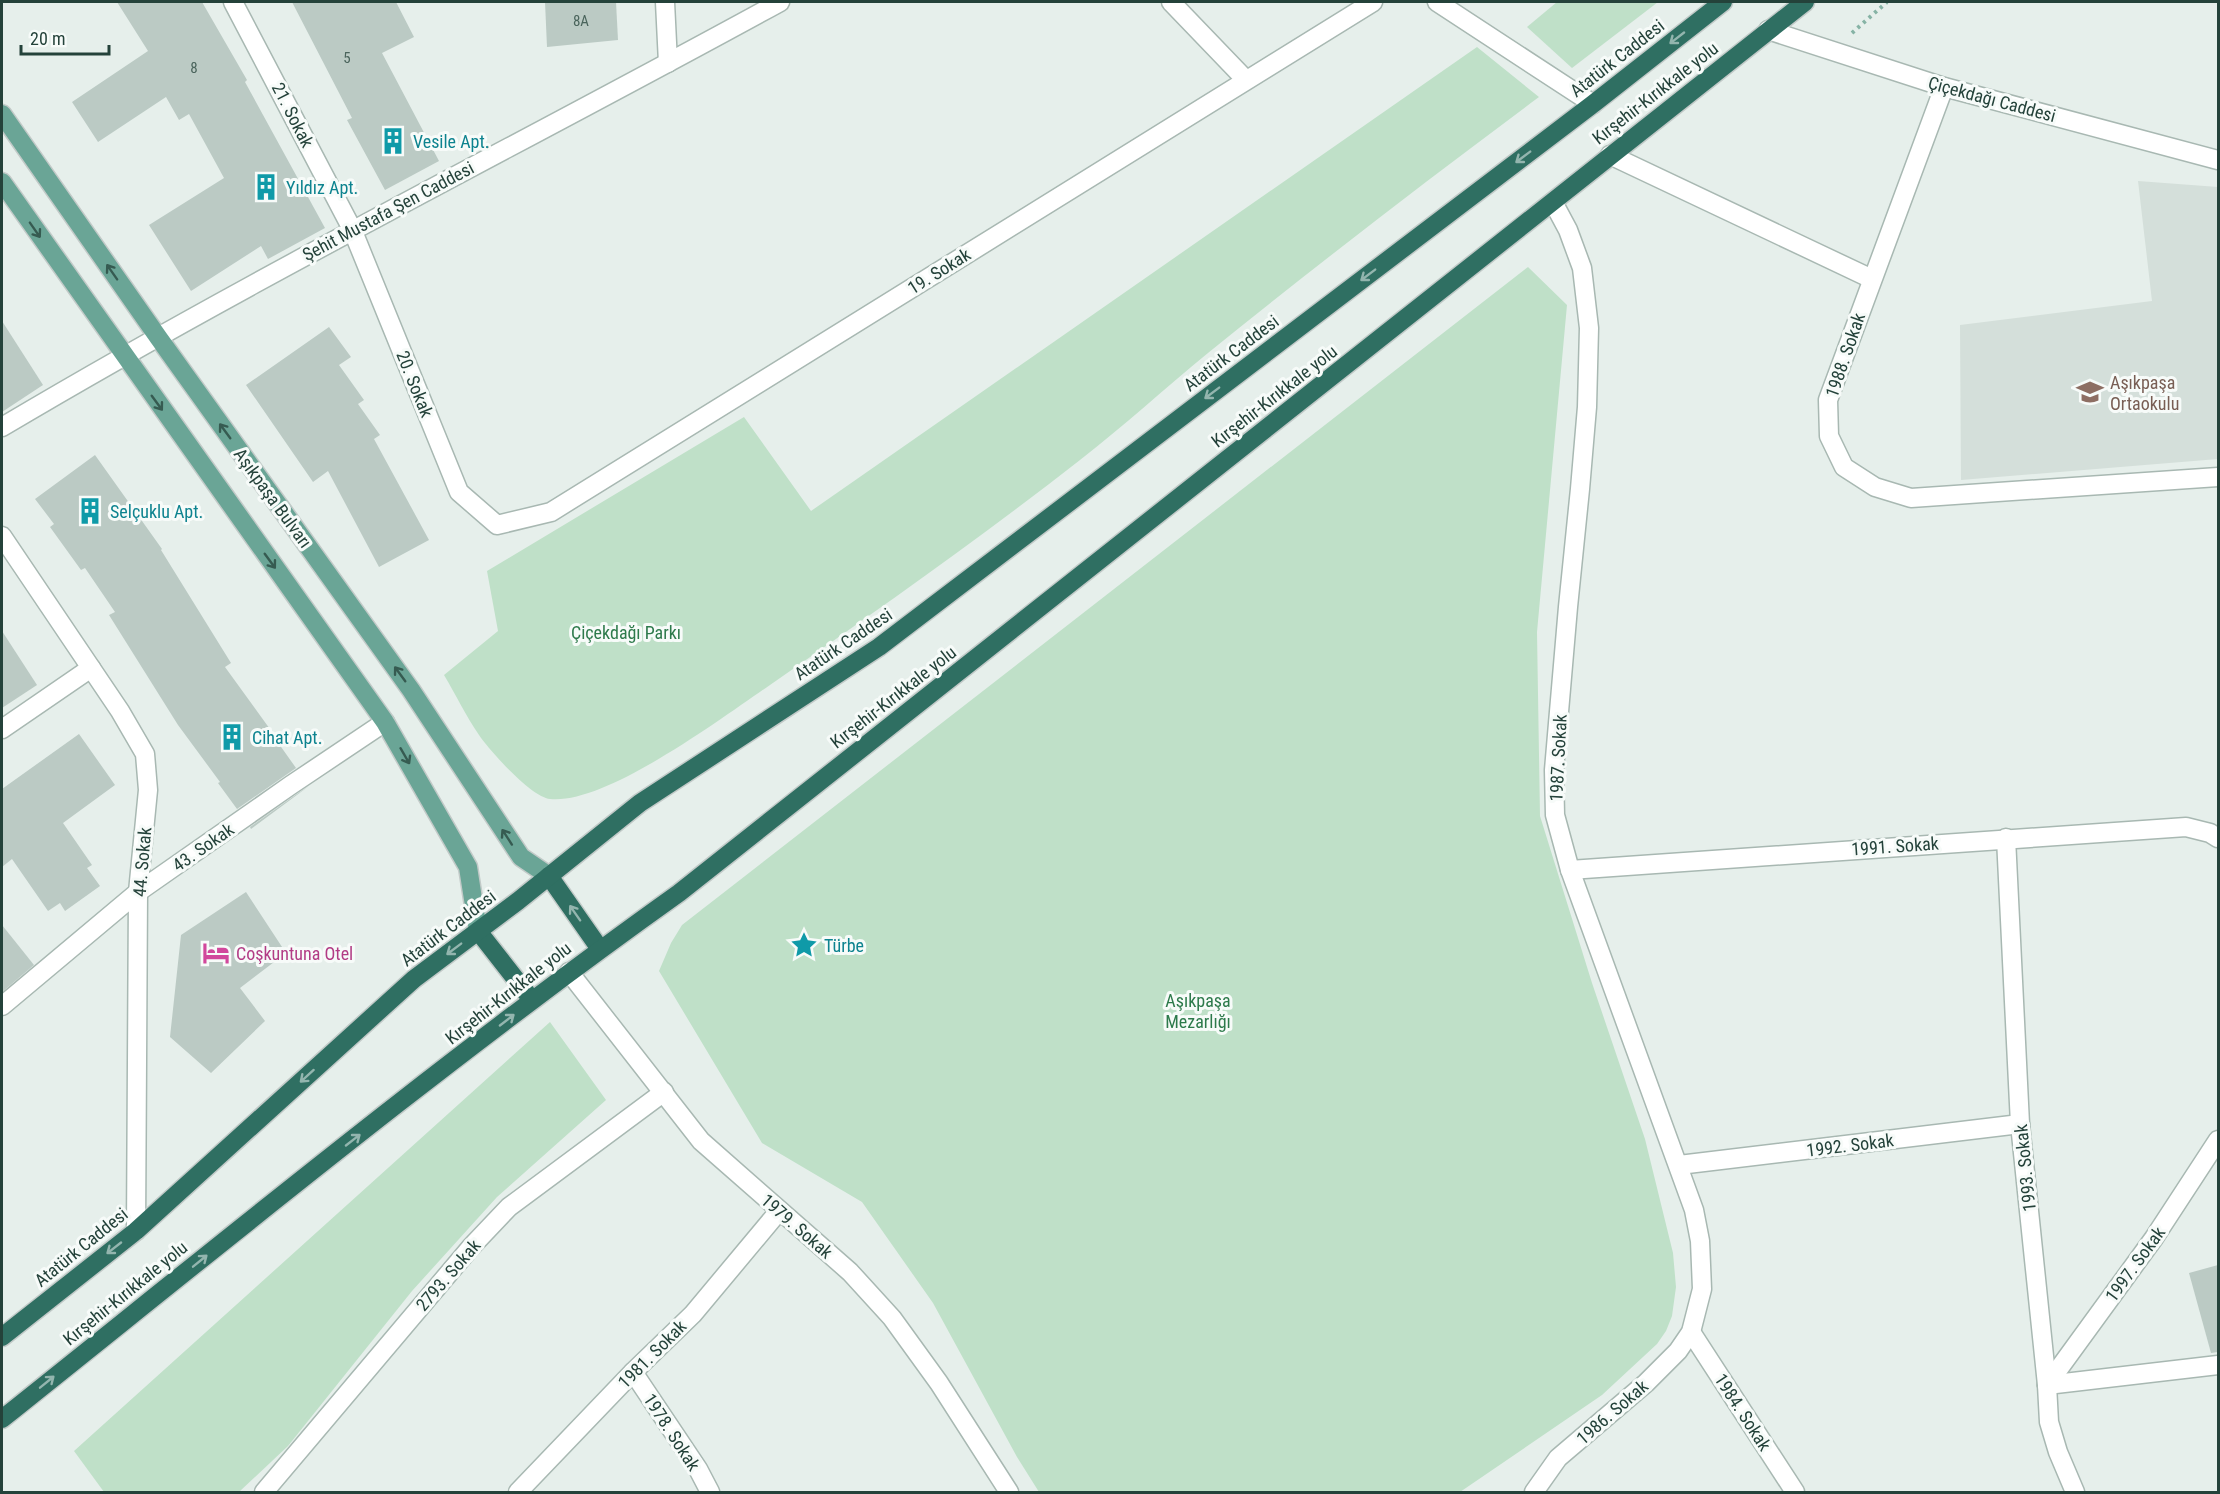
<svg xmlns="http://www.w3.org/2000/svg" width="2220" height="1494" font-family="'Roboto Condensed',sans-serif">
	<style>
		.built { fill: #d4dfda }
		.green { fill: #bfe0c8 }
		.building { fill: #bbcac4 }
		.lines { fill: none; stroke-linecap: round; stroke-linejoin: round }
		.minor-casing { stroke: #a8b8b2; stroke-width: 21 }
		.major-casing { stroke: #c2cac8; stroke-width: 21 }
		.highway-casing { stroke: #c2cac8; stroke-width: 21 }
		.path { stroke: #86b3a5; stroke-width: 4; stroke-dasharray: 3 4.5; stroke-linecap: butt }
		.minor { stroke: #fff; stroke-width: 18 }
		.major { stroke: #6aa596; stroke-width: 18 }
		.highway { stroke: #2f6f62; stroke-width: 18 }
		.oneway { stroke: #93b5ae }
		.oneway2 { stroke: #365b51 }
		.labels { text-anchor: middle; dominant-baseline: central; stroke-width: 6; stroke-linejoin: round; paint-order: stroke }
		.number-label { font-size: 15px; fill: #4a645c }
		.street-label { font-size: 18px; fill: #24423a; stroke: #f7fbf9 }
		.culture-label { font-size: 18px; fill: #0d838f; stroke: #f7fbf9; text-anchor: start }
		.education-label { font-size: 18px; fill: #785e54; stroke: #f7fbf9; text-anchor: start }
		.park-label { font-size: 18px; fill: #2d7a4b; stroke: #f7fbf9 }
		.hotel-label { font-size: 18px; fill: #b23c85; stroke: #f7fbf9; text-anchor: start }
	</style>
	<rect width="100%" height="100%" fill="#e6efeb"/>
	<polygon class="built" points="2138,181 2218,187 2218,459 1961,480 1960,325 2152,301"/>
	<g class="green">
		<polygon points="1557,2 1658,2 1572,68 1527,27"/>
		<path d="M 1477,47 L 1539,97 C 1427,180 1317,265 1208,353 C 1165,388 1124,426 1080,460 C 979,539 875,612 770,685 C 723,717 606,805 550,799 C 531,797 490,751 479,735 C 466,716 456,695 444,675 L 498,631 L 487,571 L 744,417 L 811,511 Z"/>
		<polygon points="1528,267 1567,305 1537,632 1540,816 1592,983 1645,1139 1673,1253 1676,1287 1672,1316 1666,1331 1657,1344 1602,1395 1460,1492 1039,1492 1017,1457 933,1303 862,1202 762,1143 659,971 671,943 682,925"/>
		<polygon points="550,1022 606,1100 497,1197 412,1291 288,1446 239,1492 104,1492 74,1451"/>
	</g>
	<g class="building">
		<polygon points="117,2 202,2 247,80 245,82 325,228 268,259 261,246 191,291 149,225 224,178 189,114 179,120 166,97 98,142 72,102 148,51"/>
		<polygon points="292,2 396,2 414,37 382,53 439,161 385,190 347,120 352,118"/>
		<polygon points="545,2 616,2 618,40 547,47"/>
		<polygon points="2,321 43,385 2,412"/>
		<polygon points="329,327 351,357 339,365 364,400 358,404 380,435 374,439 429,540 379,567 328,471 313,482 246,385"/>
		<polygon points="95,455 162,549 161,550 231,663 225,667 280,743 279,744 296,768 237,809 218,783 220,782 178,725 109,615 115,612 85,568 81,570 50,527 54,524 35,499"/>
		<polygon points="2,631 37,685 2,708"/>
		<polygon points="79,734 115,785 63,823 92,865 87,868 100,886 65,911 60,903 48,911 12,859 2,867 2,789"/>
		<polygon points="309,786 251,829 250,827 297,794"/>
		<polygon points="246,892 286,953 240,988 265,1021 211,1073 170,1037 181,935"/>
		<polygon points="2,925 34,965 2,992"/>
		<polygon points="2218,1265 2218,1352 2211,1353 2189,1273"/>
	</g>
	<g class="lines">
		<defs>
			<g id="minor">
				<polyline points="233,2 352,229 459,492 497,525 551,512 1373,2"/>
				<polyline points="665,2 668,63"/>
				<polyline points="1171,2 1246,80"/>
				<polyline points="1437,2 1593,104"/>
				<polyline points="1768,30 1944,87 2218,160"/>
				<polyline points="1944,87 1828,400 1829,436 1844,467 1875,487 1911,498 2218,477"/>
				<polyline points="1610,155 1872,279"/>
				<path d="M 2,427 C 256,276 521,144 780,2"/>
				<polyline points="2,536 120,711 145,754 148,790 138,892 136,1231"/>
				<polyline points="2,729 91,668"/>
				<polyline points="2006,838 2020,1124 2047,1385 2049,1422 2058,1452 2075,1492"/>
				<polyline points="1570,870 2186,827 2210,833 2218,838"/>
				<polyline points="569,972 701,1141 850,1272 892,1318 939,1383 1009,1492"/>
				<polyline points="2,1006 138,892 291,785 385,722"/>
				<polyline points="1679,1165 2020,1124"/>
				<polyline points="1691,1332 1795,1492"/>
				<polyline points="633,1372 698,1469 710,1492"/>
				<polyline points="2047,1385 2154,1238 2218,1140"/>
				<polyline points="2047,1385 2218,1365"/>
				<polyline points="264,1492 471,1247 509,1207 664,1092"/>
				<polyline points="518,1492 633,1372 693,1314 779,1211"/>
				<polyline points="1534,1492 1558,1458 1646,1383 1678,1351 1691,1332 1702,1289 1700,1241 1694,1210 1570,870 1555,815 1554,770 1568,607 1580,489 1587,407 1589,328 1582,268 1568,230 1553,202"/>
			</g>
			<g id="major">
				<polyline points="2,114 158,337 411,690 521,857 549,876"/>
				<polyline points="2,182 385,722 468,867 478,931"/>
			</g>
			<g id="highway">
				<polyline points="549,876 600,949"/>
				<polyline points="478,931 532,1000"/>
				<polyline points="2,1337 136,1231 414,979 518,901 640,803 879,647 1593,104 1723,2"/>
				<path d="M 2,1419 C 225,1241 446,1059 679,893 L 1805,2"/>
			</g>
		</defs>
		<use href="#minor" class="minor-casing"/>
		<use href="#major" class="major-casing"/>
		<use href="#highway" class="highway-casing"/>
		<polyline class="path" points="1852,33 1887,2"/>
		<use href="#minor" class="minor"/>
		<use href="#major" class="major"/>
		<use href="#highway" class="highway"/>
	</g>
	<defs><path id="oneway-shaft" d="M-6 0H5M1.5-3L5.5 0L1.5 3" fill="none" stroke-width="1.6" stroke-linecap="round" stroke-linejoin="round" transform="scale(1.5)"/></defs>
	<g class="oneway">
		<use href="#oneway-shaft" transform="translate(1677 38) rotate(142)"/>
		<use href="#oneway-shaft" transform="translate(1523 157) rotate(143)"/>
		<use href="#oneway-shaft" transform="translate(1368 275) rotate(143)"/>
		<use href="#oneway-shaft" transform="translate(1212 393) rotate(143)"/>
		<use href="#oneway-shaft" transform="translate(575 913) rotate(-125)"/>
		<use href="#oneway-shaft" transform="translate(454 949) rotate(143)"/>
		<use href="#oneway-shaft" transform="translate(507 1020) rotate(-38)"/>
		<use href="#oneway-shaft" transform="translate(307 1076) rotate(138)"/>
		<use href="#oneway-shaft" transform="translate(353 1140) rotate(-38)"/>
		<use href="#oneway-shaft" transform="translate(114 1248) rotate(142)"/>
		<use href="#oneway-shaft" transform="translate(200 1261) rotate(-39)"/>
		<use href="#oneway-shaft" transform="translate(47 1382) rotate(-39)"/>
	</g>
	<g class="oneway2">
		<use href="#oneway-shaft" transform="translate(35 230) rotate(55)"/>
		<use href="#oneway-shaft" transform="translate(112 272) rotate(-125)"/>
		<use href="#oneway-shaft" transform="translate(157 403) rotate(54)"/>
		<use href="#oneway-shaft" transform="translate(225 431) rotate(-126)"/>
		<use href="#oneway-shaft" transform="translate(270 561) rotate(54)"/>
		<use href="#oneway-shaft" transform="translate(400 674) rotate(-126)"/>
		<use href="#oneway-shaft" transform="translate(405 756) rotate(60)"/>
		<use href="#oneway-shaft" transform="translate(507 837) rotate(-123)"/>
	</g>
	<defs>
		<symbol id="building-bare" viewBox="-9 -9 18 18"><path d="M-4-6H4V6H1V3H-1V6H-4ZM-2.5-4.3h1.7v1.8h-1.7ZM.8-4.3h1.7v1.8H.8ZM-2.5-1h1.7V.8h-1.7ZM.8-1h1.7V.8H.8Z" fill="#0f9aa8" stroke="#f7fbf9" stroke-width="2.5" paint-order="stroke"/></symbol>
		<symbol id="school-bare" viewBox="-9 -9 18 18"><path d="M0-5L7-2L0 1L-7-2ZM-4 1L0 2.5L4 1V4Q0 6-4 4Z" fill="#8d6e63" stroke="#f7fbf9" stroke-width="2.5" paint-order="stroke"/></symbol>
		<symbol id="sight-bare" viewBox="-9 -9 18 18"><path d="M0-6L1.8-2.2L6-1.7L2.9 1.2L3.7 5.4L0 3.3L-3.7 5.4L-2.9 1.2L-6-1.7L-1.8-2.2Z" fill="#0f9aa8" stroke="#f7fbf9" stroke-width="2.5" paint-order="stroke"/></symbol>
		<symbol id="hotel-bare" viewBox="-9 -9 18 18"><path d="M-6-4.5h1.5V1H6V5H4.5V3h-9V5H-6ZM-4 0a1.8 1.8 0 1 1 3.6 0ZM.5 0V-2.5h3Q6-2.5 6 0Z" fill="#d1479c" stroke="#f7fbf9" stroke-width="2.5" paint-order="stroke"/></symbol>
	</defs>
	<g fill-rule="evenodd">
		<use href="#building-bare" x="374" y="122" width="38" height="38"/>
		<use href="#building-bare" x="247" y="168" width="38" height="38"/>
		<use href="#school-bare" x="2071" y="373" width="38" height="38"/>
		<use href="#building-bare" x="71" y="492" width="38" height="38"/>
		<use href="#building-bare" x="213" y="718" width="38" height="38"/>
		<use href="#sight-bare" x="785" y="926" width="38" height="38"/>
		<use href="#hotel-bare" x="197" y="934" width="38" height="38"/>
	</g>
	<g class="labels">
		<g class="number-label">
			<text x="581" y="21">8A</text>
			<text x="347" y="58">5</text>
			<text x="194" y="68">8</text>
		</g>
		<g class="street-label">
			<text transform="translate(1617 58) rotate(-38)">Atatürk Caddesi</text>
			<text transform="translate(1655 93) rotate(-38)">Kırşehir-Kırıkkale yolu</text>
			<text transform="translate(1992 99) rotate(15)">Çiçekdağı Caddesi</text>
			<text transform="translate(293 115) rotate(63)">21. Sokak</text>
			<text transform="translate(388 211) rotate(-28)">Şehit Mustafa Şen Caddesi</text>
			<text transform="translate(939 271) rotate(-32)">19. Sokak</text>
			<text transform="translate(1231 353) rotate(-37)">Atatürk Caddesi</text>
			<text transform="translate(1845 355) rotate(-71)">1988. Sokak</text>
			<text transform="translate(415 384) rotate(68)">20. Sokak</text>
			<text transform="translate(1274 396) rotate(-38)">Kırşehir-Kırıkkale yolu</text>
			<text transform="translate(273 498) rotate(54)">Aşıkpaşa Bulvarı</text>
			<text transform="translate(843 644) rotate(-34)">Atatürk Caddesi</text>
			<text transform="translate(893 697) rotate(-38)">Kırşehir-Kırıkkale yolu</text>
			<text transform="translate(1558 758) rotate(-87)">1987. Sokak</text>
			<text transform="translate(1895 846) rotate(-4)">1991. Sokak</text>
			<text transform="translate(203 847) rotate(-35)">43. Sokak</text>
			<text transform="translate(142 862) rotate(-85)">44. Sokak</text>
			<text transform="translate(448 928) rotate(-37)">Atatürk Caddesi</text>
			<text transform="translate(508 993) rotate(-38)">Kırşehir-Kırıkkale yolu</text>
			<text transform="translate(1850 1145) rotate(-7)">1992. Sokak</text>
			<text transform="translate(2025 1168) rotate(-96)">1993. Sokak</text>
			<text transform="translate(797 1226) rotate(41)">1979. Sokak</text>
			<text transform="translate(81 1247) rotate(-39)">Atatürk Caddesi</text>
			<text transform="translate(2135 1264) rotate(-54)">1997. Sokak</text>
			<text transform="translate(448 1275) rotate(-49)">2793. Sokak</text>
			<text transform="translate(125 1293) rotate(-39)">Kırşehir-Kırıkkale yolu</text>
			<text transform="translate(652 1354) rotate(-45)">1981. Sokak</text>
			<text transform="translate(1612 1412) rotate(-41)">1986. Sokak</text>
			<text transform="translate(1743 1412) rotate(57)">1984. Sokak</text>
			<text transform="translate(672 1432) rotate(57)">1978. Sokak</text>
		</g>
		<g class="culture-label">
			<text x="413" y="141">Vesile Apt.</text>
			<text x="286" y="187">Yıldız Apt.</text>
			<text x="110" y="511">Selçuklu Apt.</text>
			<text x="252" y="737">Cihat Apt.</text>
			<text x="824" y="945">Türbe</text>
		</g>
		<g class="education-label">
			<text x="2110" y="382">Aşıkpaşa<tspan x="2110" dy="21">Ortaokulu</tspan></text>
		</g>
		<g class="park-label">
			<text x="626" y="632">Çiçekdağı Parkı</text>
			<text x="1198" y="1000">Aşıkpaşa<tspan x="1198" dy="21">Mezarlığı</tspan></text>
		</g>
		<g class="hotel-label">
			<text x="236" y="953">Coşkuntuna Otel</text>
		</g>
	</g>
	<rect width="2220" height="1494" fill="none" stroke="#24423a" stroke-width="6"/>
	<path d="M21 45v9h88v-9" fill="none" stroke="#24423a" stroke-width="3"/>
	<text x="30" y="45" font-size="18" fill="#24423a" stroke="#f7fbf9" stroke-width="4.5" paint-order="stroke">20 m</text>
</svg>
